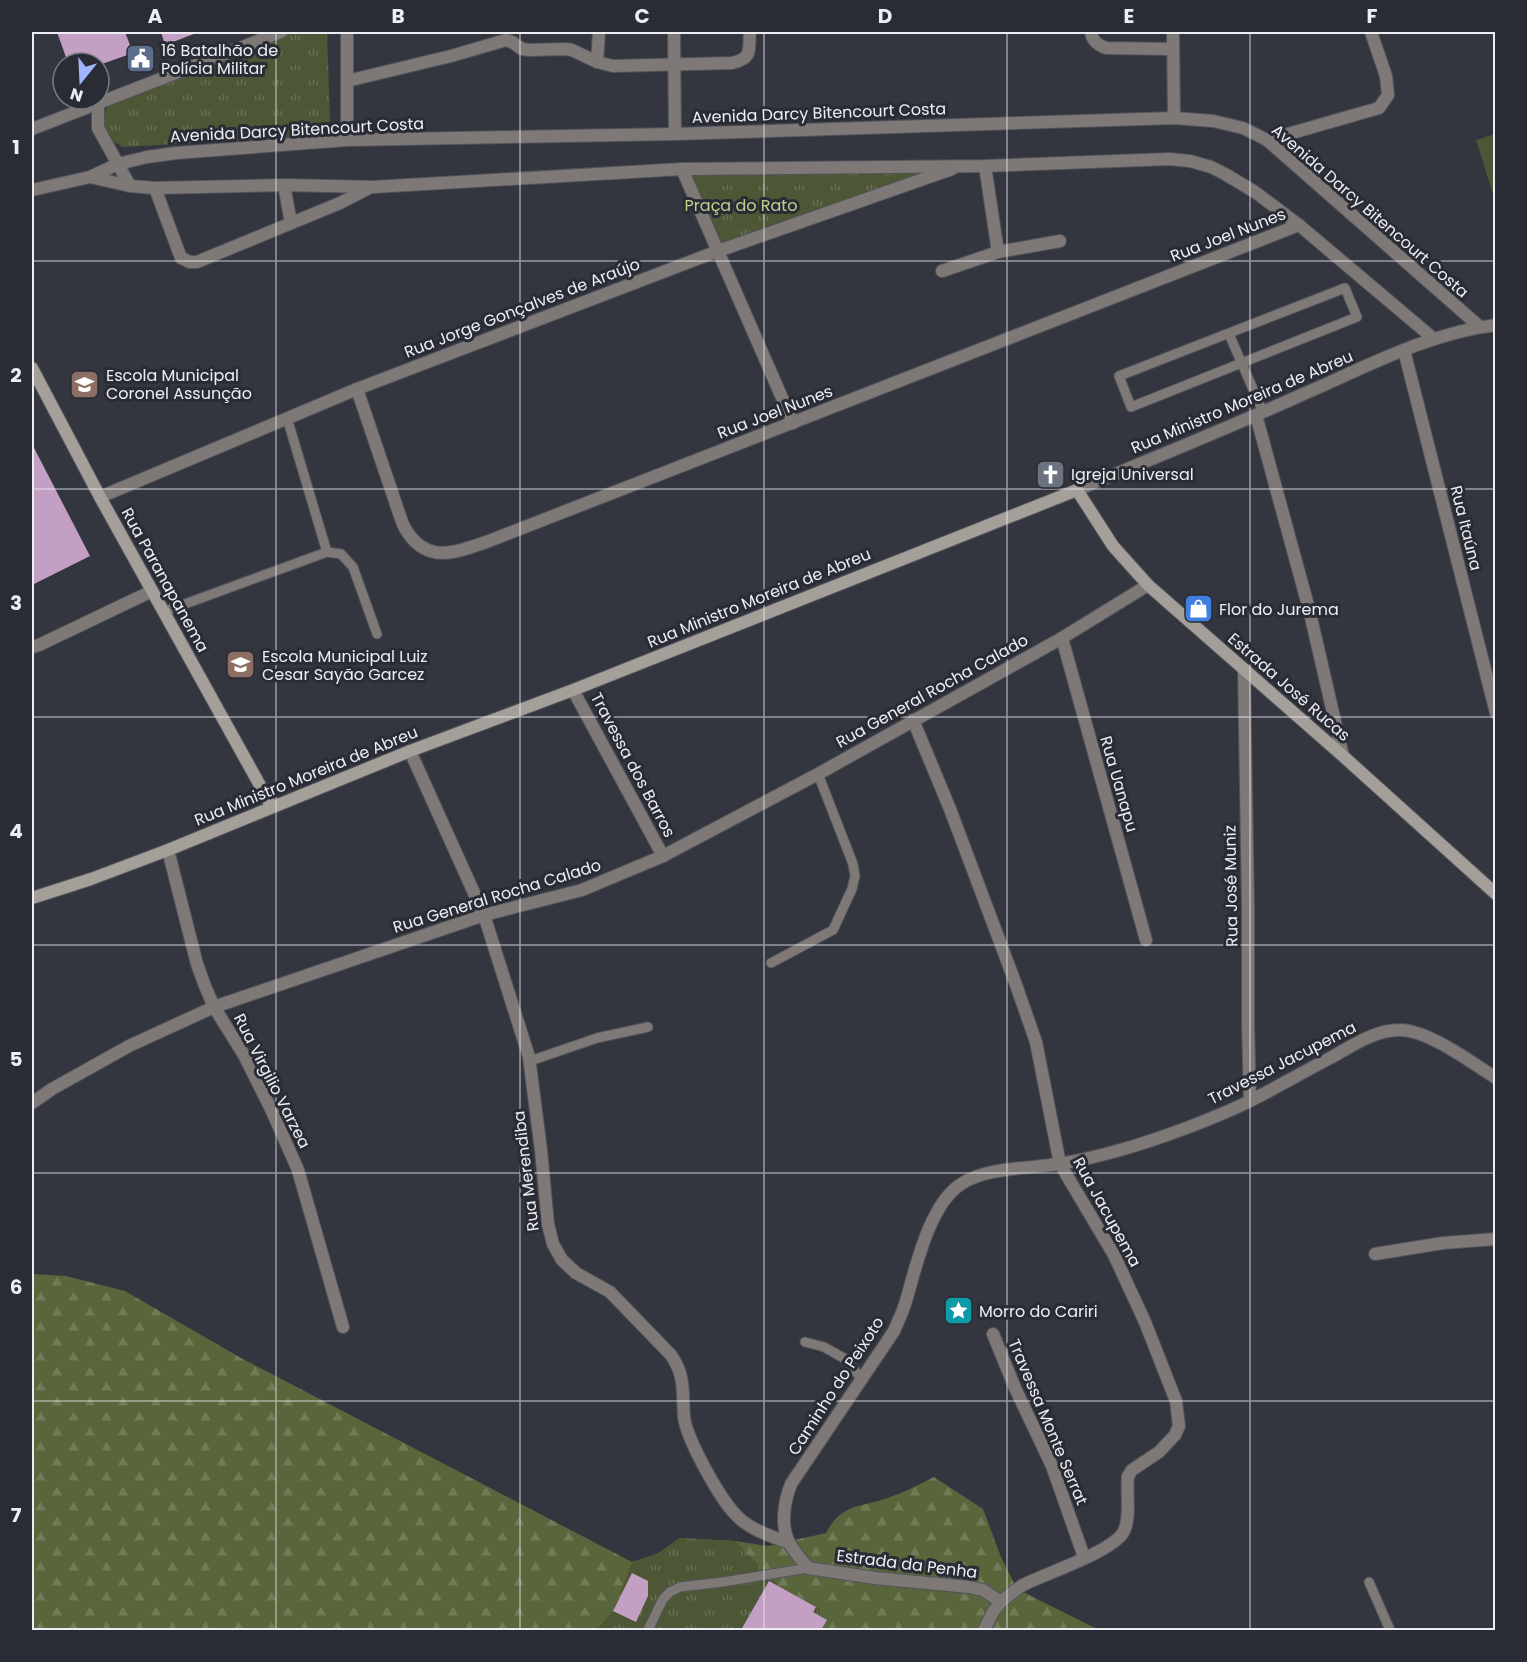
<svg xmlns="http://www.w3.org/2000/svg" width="1527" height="1662" font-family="Poppins,sans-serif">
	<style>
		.grass { fill: #4d5736 }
		.forest { fill: url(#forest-firs) }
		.park { fill: url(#park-tufts) }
		.building { fill: #c3a0c3 }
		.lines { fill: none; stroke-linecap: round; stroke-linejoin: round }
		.lane-casing { stroke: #52535c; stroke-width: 11 }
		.street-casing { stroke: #52535c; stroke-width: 14 }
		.secondary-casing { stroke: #52535c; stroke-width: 14 }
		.lane { stroke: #7e7976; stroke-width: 9 }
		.street { stroke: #7e7976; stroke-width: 12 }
		.secondary { stroke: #a59f99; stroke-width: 12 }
		.grid { fill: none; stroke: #edeef4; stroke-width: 1.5; stroke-opacity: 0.55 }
		.labels { text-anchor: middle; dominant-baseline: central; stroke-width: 6; stroke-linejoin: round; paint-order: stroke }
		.poi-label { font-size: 16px; fill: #edeef4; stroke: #2a2c35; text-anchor: start }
		.street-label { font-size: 16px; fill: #edeef4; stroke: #2a2c35 }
		.park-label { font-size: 16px; fill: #bdd18c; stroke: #2a2c35 }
		.neatline { fill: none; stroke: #edeef4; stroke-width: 2 }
		.grid-label { font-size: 20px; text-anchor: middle; font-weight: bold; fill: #edeef4 }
	</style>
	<defs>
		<pattern id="forest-firs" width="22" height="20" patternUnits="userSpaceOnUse" patternTransform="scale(1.5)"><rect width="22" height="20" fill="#59653b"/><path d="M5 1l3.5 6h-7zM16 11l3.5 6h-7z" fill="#717b58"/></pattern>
		<pattern id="park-tufts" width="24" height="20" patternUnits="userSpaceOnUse" patternTransform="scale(1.5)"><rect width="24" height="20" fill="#4d5736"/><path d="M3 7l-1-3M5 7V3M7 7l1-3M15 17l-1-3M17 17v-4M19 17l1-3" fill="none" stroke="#676f54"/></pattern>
	</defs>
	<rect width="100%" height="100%" fill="#34363f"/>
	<polygon class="grass" points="1495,134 1496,194 1493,194 1476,140"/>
	<path class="forest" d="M 32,1274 L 66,1276 L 125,1291 L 241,1358 L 632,1562 L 657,1554 L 680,1538 L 735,1541 L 768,1546 L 826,1533 C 842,1502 862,1508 890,1497 C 905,1492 920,1484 934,1477 L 983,1509 L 1001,1557 L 1017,1589 L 1099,1630 L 32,1630 Z"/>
	<g class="park">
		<polygon points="286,32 327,32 330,120 320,136 123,147 105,137 100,121 109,104"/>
		<polygon points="946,169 723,245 686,173"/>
		<polygon points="680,1538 735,1541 780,1587 820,1609 820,1616 827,1620 821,1630 595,1630 613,1611 632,1562 657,1554"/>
	</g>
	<g class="building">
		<polygon points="57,32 125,32 133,53 99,65 99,63 68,63"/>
		<polygon points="161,32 199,32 165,45"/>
		<polygon points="32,444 90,556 32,585"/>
		<polygon points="632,1573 648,1581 648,1596 636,1622 613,1611"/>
		<polygon points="769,1581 816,1607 813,1612 827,1620 821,1630 741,1630"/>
	</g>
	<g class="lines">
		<defs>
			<g id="lane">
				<polygon points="1345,288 1357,317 1131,407 1119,376"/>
				<polyline points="1229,334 1263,412"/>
				<polyline points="287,418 327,552"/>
				<polyline points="163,612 327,552 341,554 353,567 377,634"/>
				<polyline points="771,963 833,930 852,889 855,876 853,864 818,774"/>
				<polyline points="530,1061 597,1038 648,1027"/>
				<polyline points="805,1342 824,1347 847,1360 862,1380"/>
				<polyline points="1369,1582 1390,1630"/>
				<polyline points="648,1630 663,1599 670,1592 680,1587 723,1582 808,1568"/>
			</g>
			<g id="street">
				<polyline points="674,32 675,134"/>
				<path d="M 1091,32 C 1092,41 1098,45 1106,48 L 1173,49"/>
				<polyline points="1173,32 1174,118"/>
				<polyline points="597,62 599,32"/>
				<path d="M 347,81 L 451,56 L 506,40 L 512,42 L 522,49 L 529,50 L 566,49 L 572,50 L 597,62 L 613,66 L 732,63 C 754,58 748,49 750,32"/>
				<polyline points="98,102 98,128 130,186"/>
				<polyline points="32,129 281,32"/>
				<polyline points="347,140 347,32"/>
				<polyline points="1267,140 1379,108 1388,95 1386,76 1371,32"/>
				<polyline points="985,166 998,252"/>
				<polyline points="682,169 793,423"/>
				<polyline points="90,177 130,186 155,188 284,185 373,187 682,169 985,166 1169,159 1190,161 1211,167 1225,174 1255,192 1299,225 1434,339"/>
				<polyline points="284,185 291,223"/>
				<polyline points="155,188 181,258 190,262 197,262 340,203 371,187"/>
				<polyline points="32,190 90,177 118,164 147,157 176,153 347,140 675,134 1174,118 1213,121 1243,128 1267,140 1480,327"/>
				<polyline points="942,271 998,252 1060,241"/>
				<polyline points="1404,350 1496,713"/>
				<path d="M 357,389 L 400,516 C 402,522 405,529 408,533 C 430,565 459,551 489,541 L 1299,225"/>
				<polyline points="1256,415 1309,609 1343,756"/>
				<path d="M 1077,490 C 1151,459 1226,429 1299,396 C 1362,369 1427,333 1496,325"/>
				<polyline points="100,497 357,389 718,251 952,169"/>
				<polyline points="1062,638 1146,940"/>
				<polyline points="32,647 39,645 152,591"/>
				<polyline points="1244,670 1248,905 1248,1024 1250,1101"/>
				<polyline points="573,690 663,856"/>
				<path d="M 913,720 L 950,809 L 1015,982 L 1036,1042 L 1060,1164 L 1114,1255 L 1145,1322 L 1176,1401 L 1179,1426 L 1175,1435 L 1159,1452 L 1132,1470 L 1128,1476 C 1126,1493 1131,1516 1124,1531 C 1115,1551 1044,1574 1023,1585 C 1015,1590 1008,1596 1001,1602"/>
				<path d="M 410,751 L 484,915 L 529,1057 L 541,1150 L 548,1224 L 553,1244 L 562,1260 L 576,1273 L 610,1292 L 671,1355 C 686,1377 682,1392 684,1417 C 687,1440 720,1499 736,1515 C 750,1530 771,1536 789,1543"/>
				<polyline points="168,850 197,964 205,986 214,1007 244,1055 271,1109 298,1170 343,1327"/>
				<polyline points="32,1103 52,1089 129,1046 214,1007 484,915 582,890 663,856 818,774 1062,638 1148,585"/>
				<polyline points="1375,1254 1443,1243 1496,1239"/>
				<polyline points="993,1334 1015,1388 1052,1466 1084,1557"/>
				<path d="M 984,1630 L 993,1612 L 1001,1602 L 983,1590 L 969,1587 L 875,1578 L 808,1568 C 802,1560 795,1553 790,1544 C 780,1527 784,1502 791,1484 L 894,1331 C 898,1321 903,1312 906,1301 C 916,1267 929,1205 961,1184 C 986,1167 1028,1169 1058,1164 C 1102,1157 1147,1143 1189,1127 C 1210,1119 1232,1110 1252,1100 C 1279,1086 1305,1071 1332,1057 C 1352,1046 1375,1030 1399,1030 C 1427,1029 1472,1063 1496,1078"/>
			</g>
			<g id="secondary">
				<polyline points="32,368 100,497 272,807"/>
				<polyline points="32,898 91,879 168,850 410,751 573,690 1077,490 1113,546 1148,585 1343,756 1496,894"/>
			</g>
		</defs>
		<use href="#lane" class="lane-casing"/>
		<use href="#street" class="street-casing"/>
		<use href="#secondary" class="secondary-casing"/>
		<use href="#lane" class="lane"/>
		<use href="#street" class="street"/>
		<use href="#secondary" class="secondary"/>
	</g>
	<path class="grid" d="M 276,32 L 276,1630M 520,32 L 520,1630M 764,32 L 764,1630M 1007,32 L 1007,1630M 1250,32 L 1250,1630M 32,261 L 1496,261M 32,489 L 1496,489M 32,717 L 1496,717M 32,945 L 1496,945M 32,1173 L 1496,1173M 32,1401 L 1496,1401"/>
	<defs>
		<symbol id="civic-square" viewBox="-11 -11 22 22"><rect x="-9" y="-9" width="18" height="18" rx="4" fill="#5c6f8a" stroke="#2a2c35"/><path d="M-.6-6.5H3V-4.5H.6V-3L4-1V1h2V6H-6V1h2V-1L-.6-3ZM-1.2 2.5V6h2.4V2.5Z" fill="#fff"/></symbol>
		<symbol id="school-square" viewBox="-11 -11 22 22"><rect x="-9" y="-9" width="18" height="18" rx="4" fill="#8d6e63" stroke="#2a2c35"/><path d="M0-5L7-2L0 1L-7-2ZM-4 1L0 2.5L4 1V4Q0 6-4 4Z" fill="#fff"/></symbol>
		<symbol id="church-square" viewBox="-11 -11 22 22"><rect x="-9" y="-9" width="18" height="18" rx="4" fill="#6b7280" stroke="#2a2c35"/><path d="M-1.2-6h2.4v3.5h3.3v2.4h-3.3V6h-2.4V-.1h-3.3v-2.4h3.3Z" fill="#fff"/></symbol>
		<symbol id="shop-square" viewBox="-11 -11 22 22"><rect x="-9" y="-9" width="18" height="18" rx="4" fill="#3f7fe0" stroke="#2a2c35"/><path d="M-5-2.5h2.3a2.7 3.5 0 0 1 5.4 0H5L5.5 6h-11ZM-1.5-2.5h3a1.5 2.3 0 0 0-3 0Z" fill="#fff"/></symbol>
		<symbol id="sight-square" viewBox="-11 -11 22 22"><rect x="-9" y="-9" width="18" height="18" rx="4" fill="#0f9aa8" stroke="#2a2c35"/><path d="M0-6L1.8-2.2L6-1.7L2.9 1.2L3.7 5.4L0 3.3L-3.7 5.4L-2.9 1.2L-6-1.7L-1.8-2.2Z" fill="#fff"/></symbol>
	</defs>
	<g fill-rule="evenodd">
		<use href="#civic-square" x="124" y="42" width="33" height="33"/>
		<use href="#school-square" x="68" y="368" width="33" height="33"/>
		<use href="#church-square" x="1034" y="458" width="33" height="33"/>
		<use href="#shop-square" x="1182" y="592" width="33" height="33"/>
		<use href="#school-square" x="224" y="648" width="33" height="33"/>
		<use href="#sight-square" x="942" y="1294" width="33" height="33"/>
	</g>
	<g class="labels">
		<g class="poi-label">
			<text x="161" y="50">16 Batalhão de<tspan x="161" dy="18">Polícia Militar</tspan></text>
			<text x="106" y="375">Escola Municipal<tspan x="106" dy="18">Coronel Assunção</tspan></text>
			<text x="1071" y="474">Igreja Universal</text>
			<text x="1219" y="609">Flor do Jurema</text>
			<text x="262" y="656">Escola Municipal Luiz<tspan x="262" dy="18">Cesar Sayão Garcez</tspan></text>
			<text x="979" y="1311">Morro do Cariri</text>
		</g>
		<g class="street-label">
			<text transform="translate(819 113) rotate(-2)">Avenida Darcy Bitencourt Costa</text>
			<text transform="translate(297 130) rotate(-3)">Avenida Darcy Bitencourt Costa</text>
			<text transform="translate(1370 211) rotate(41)">Avenida Darcy Bitencourt Costa</text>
			<text transform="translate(1228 235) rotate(-21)">Rua Joel Nunes</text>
			<text transform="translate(522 308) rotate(-21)">Rua Jorge Gonçalves de Araújo</text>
			<text transform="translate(1242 402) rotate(-23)">Rua Ministro Moreira de Abreu</text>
			<text transform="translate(775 412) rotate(-21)">Rua Joel Nunes</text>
			<text transform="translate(1466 528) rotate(76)">Rua Itaúna</text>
			<text transform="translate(165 580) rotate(61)">Rua Paranapanema</text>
			<text transform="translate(759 598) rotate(-22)">Rua Ministro Moreira de Abreu</text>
			<text transform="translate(1289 687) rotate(41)">Estrada José Rucas</text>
			<text transform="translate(932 691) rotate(-29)">Rua General Rocha Calado</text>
			<text transform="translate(633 765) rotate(62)">Travessa dos Barros</text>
			<text transform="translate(306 776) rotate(-22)">Rua Ministro Moreira de Abreu</text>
			<text transform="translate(1119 784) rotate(74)">Rua Uanapu</text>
			<text transform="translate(1231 886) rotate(-91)">Rua José Muniz</text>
			<text transform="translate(497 896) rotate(-17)">Rua General Rocha Calado</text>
			<text transform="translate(1282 1063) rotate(-27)">Travessa Jacupema</text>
			<text transform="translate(272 1081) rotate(63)">Rua Virgilio Varzea</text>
			<text transform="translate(526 1171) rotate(-97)">Rua Merendiba</text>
			<text transform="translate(1107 1212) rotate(61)">Rua Jacupema</text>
			<text transform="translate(836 1386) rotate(-57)">Caminho do Peixoto</text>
			<text transform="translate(1048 1422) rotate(67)">Travessa Monte Serrat</text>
			<text transform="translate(907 1564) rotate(7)">Estrada da Penha</text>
		</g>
		<g class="park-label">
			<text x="741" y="205">Praça do Rato</text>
		</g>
	</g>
	<rect width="1527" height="1662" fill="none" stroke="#2a2c35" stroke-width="66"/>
	<g transform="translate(81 81) rotate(198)"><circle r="28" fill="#2a2c35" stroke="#787a81" stroke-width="1.5"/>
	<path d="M0-4.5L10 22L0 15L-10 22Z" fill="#a0b3fd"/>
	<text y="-9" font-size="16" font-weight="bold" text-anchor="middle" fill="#edeef4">N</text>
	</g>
	<rect x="33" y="33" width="1461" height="1596" class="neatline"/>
	<g class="grid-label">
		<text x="155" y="23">A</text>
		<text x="398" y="23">B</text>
		<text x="642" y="23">C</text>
		<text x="885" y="23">D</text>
		<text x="1129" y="23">E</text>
		<text x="1372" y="23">F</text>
		<text x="16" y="154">1</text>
		<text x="16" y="382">2</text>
		<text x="16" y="610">3</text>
		<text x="16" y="838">4</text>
		<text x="16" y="1066">5</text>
		<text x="16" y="1294">6</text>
		<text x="16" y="1522">7</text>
	</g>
</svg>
